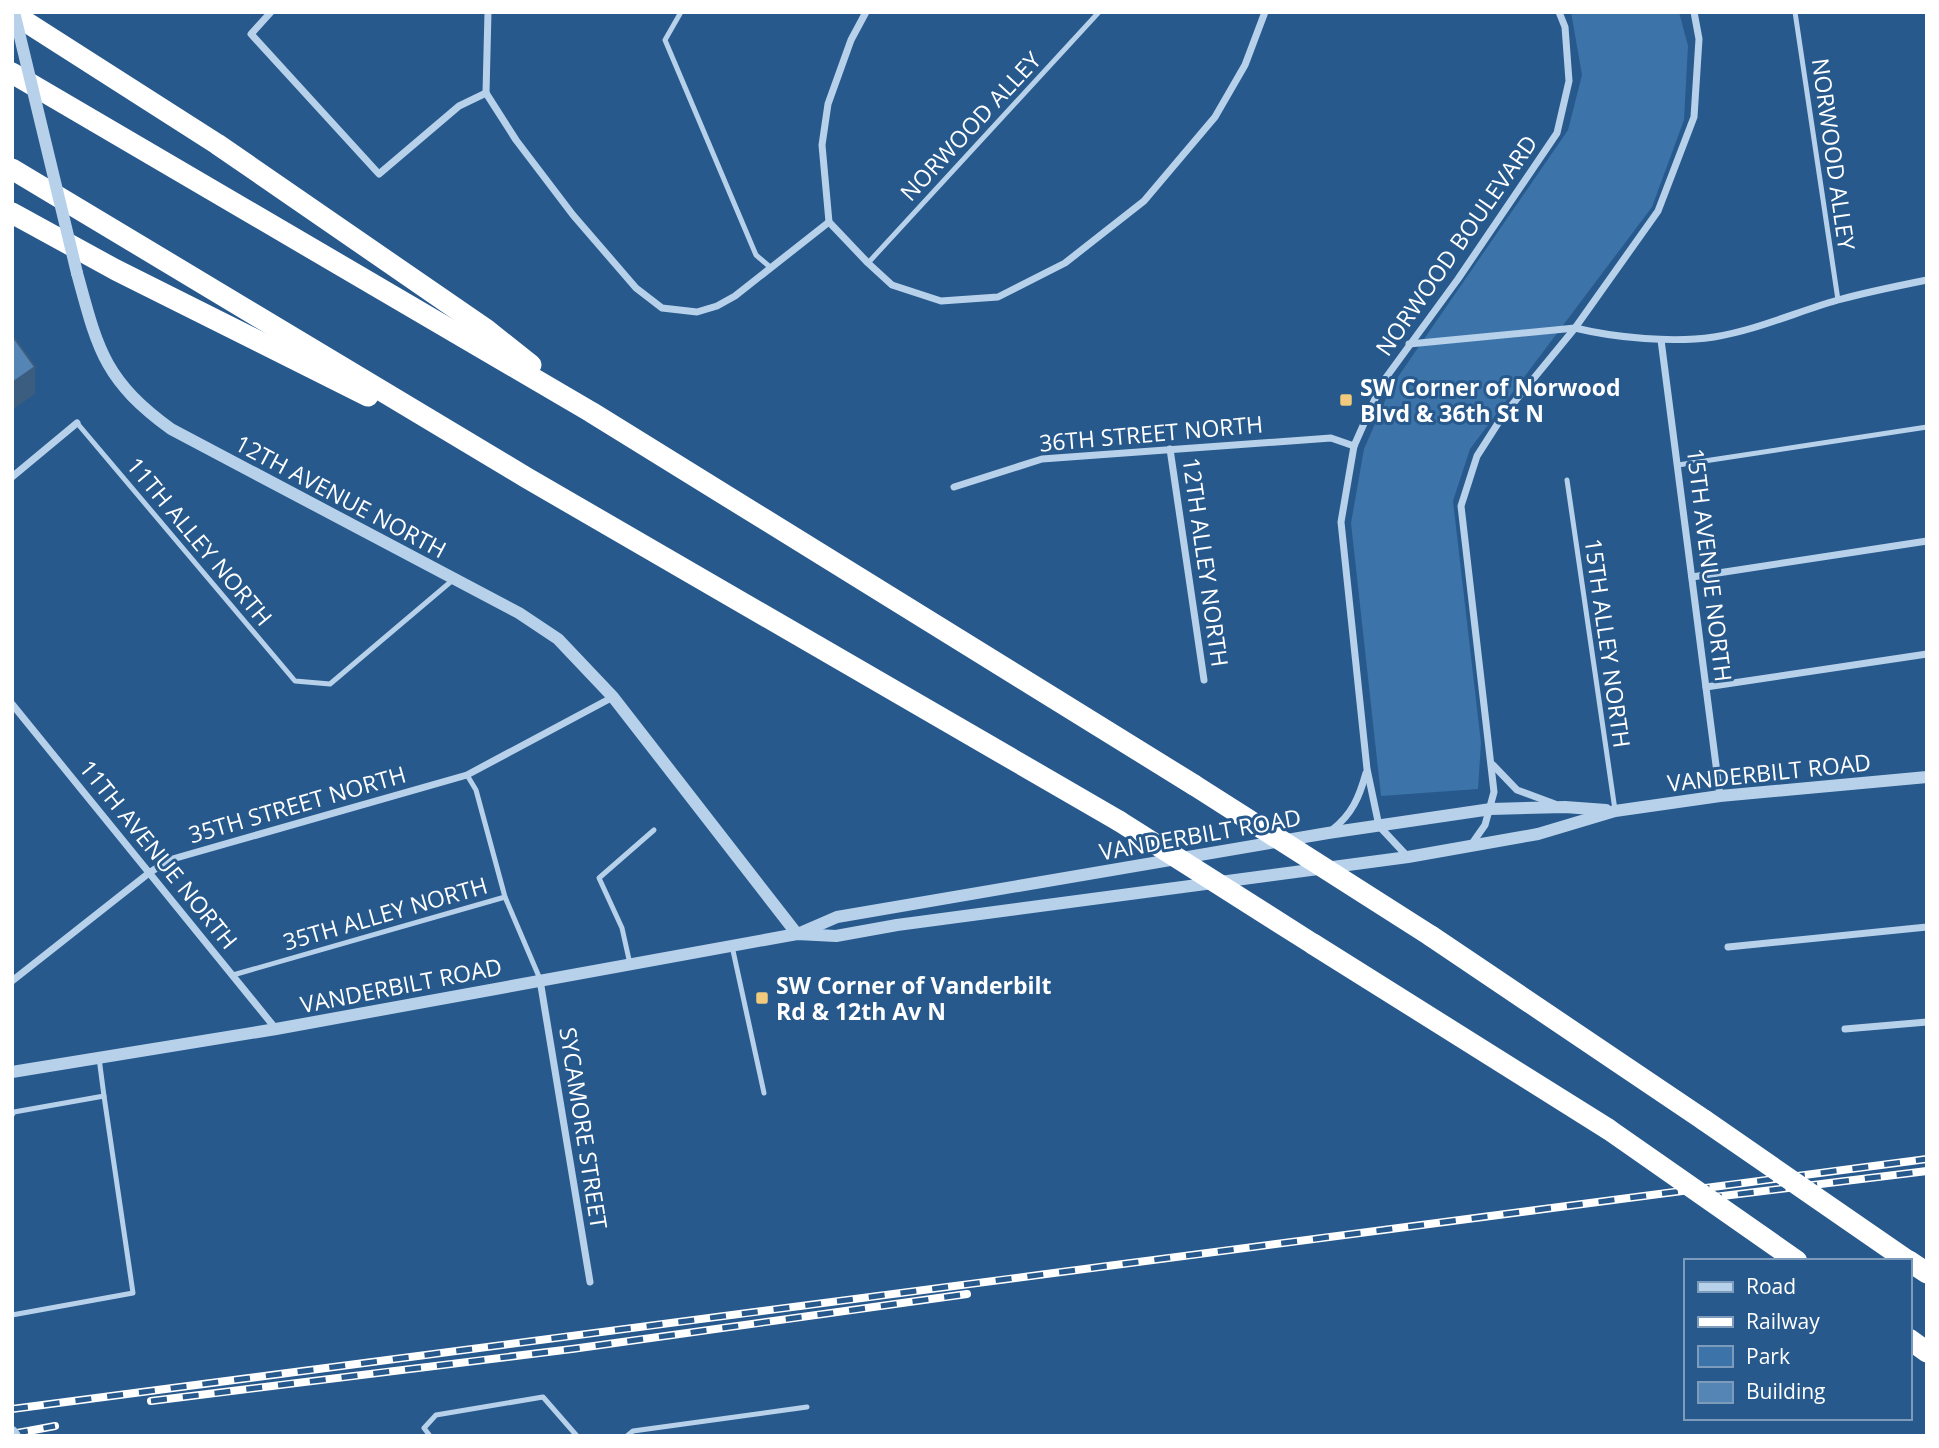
<svg xmlns="http://www.w3.org/2000/svg" width="1939" height="1448" font-family="'Open Sans',sans-serif">
	<style>
		.green { fill: #3c73a9 }
		.lines { fill: none; stroke-linecap: round; stroke-linejoin: round }
		.service { stroke: #b7d1ea; stroke-width: 5 }
		.minor { stroke: #b7d1ea; stroke-width: 7 }
		.tertiary { stroke: #b7d1ea; stroke-width: 12 }
		.motorway { stroke: #fff; stroke-width: 21 }
		.rail-casing { stroke: #fff; stroke-width: 8 }
		.rail { stroke: #27598c; stroke-width: 5; stroke-dasharray: 16; stroke-linecap: butt }
		.tertiary-bridge { stroke: #b7d1ea; stroke-width: 12 }
		.motorway-bridge { stroke: #fff; stroke-width: 21 }
		.shaded-wall { fill: #3b5d7f }
		.building { fill: #5485b5; stroke: #3b5d7f; stroke-width: 2 }
		.poi-dot { fill: #f2ca7c; stroke: #27598c; stroke-width: 2.5 }
		.labels { text-anchor: middle; dominant-baseline: central; stroke-width: 6; stroke-linejoin: round; paint-order: stroke }
		.street-label { font-size: 23px; fill: #fff; stroke: #27598c }
		.poi-label { font-size: 23px; font-weight: bold; fill: #fff; stroke: #27598c; text-anchor: start }
	</style>
	<rect width="100%" height="100%" fill="#27598c"/>
	<polygon class="green" points="1571,12 1679,12 1688,46 1684,120 1652,207 1470,449 1453,501 1481,743 1478,789 1381,796 1351,523 1364,449 1391,387 1568,130 1582,75"/>
	<g class="lines">
		<g class="service">
			<polyline points="681,12 665,40 756,255 770,267"/>
			<polyline points="1795,12 1838,300"/>
			<polyline points="868,263 1099,12"/>
			<polyline points="77,423 295,681 330,684 454,579"/>
			<polyline points="1678,465 1927,427"/>
			<polyline points="1567,480 1615,810"/>
			<polyline points="467,775 476,790 505,897 540,979"/>
			<polyline points="732,946 764,1093"/>
			<polyline points="630,964 622,928 599,878 654,830"/>
			<polyline points="233,975 505,897"/>
			<polyline points="99,1058 104,1096"/>
			<polyline points="12,1115 14,1112 104,1096 133,1293 12,1315"/>
			<polyline points="430,1436 424,1428 436,1415 543,1397 577,1436"/>
			<polyline points="627,1436 633,1431 807,1407"/>
		</g>
		<g class="minor">
			<polyline points="271,12 251,34 379,174 459,106 486,93"/>
			<polyline points="866,12 851,40 828,104 822,145 829,222 868,263 892,285 941,301 998,297 1065,263 1144,201 1215,117 1245,65 1265,12"/>
			<polyline points="486,93 516,140 573,215 636,288 662,308 697,312 717,306 735,296 829,222"/>
			<polyline points="486,93 488,12"/>
			<polyline points="1661,340 1720,796"/>
			<path d="M 1409,344 L 1575,328 C 1616,338 1673,343 1714,337 C 1757,330 1796,312 1838,300 C 1867,292 1897,286 1927,280"/>
			<polyline points="1170,449 1204,680"/>
			<polyline points="12,477 77,423"/>
			<polyline points="954,487 1042,459 1331,438 1354,446"/>
			<polyline points="1692,577 1927,541"/>
			<polyline points="1706,687 1927,654"/>
			<polyline points="12,704 276,1029"/>
			<polyline points="1493,765 1517,790 1555,804"/>
			<path d="M 1332,830 C 1352,814 1359,798 1366,773"/>
			<polyline points="1471,845 1485,825 1494,792 1461,506 1477,456 1502,417 1575,328 1658,211 1694,117 1699,39 1694,12"/>
			<polyline points="1408,857 1379,826 1367,769 1341,522 1354,446 1382,383 1458,279 1557,133 1569,81 1565,27 1559,12"/>
			<polyline points="1728,947 1927,927"/>
			<polyline points="540,980 590,1282"/>
			<polyline points="12,981 149,873 169,860 467,775 613,697"/>
			<polyline points="1845,1029 1927,1022"/>
		</g>
		<g class="tertiary">
			<path d="M 77,273 C 98,350 104,380 171,429 L 519,613 L 558,639 L 613,697 L 797,934"/>
			<polyline points="800,933 837,917 1328,833 1491,809 1565,807 1606,810"/>
			<polyline points="12,1072 276,1029 797,934 836,936 897,925 1408,857 1538,834 1615,811 1720,796 1927,777"/>
		</g>
		<g class="motorway">
			<polyline points="12,13 217,144 487,330 531,365"/>
			<polyline points="12,73 591,412 1194,785"/>
			<polyline points="12,169 527,478 1119,821"/>
			<polyline points="12,213 116,270 368,396"/>
			<polyline points="1431,936 1704,1120"/>
			<polyline points="1313,944 1608,1129"/>
			<polyline points="1909,1261 1927,1273"/>
			<polyline points="1909,1339 1927,1352"/>
		</g>
		<defs>
			<g id="rail">
				<polyline points="1706,1198 1927,1171"/>
				<polyline points="151,1401 572,1349 967,1294"/>
				<polyline points="12,1409 1927,1159"/>
				<polyline points="12,1434 55,1426"/>
			</g>
		</defs>
		<use href="#rail" class="rail-casing"/>
		<use href="#rail" class="rail"/>
		<g class="tertiary-bridge">
			<polyline points="14,12 77,273"/>
			<polyline points="12,1432 15,1436"/>
		</g>
		<g class="motorway-bridge">
			<polyline points="1194,785 1431,936"/>
			<polyline points="1119,821 1313,944"/>
			<polyline points="1704,1120 1908,1261"/>
			<polyline points="1608,1129 1797,1261"/>
		</g>
	</g>
	<polygon class="shaded-wall" points="35,367 35,394 12,410 12,383"/>
	<polygon class="building" points="12,335 35,367 12,383"/>
	<g class="poi-dot">
		<rect x="1339" y="393" width="14" height="14" rx="3.5"/>
		<rect x="755" y="991" width="14" height="14" rx="3.5"/>
	</g>
	<g class="labels">
		<g class="street-label">
			<text transform="translate(970 126) rotate(-47)">NORWOOD ALLEY</text>
			<text transform="translate(1834 154) rotate(82)">NORWOOD ALLEY</text>
			<text transform="translate(1456 245) rotate(-55)">NORWOOD BOULEVARD</text>
			<text transform="translate(1151 433) rotate(-5)">36TH STREET NORTH</text>
			<text transform="translate(341 496) rotate(28)">12TH AVENUE NORTH</text>
			<text transform="translate(200 541) rotate(50)">11TH ALLEY NORTH</text>
			<text transform="translate(1206 562) rotate(82)">12TH ALLEY NORTH</text>
			<text transform="translate(1710 565) rotate(83)">15TH AVENUE NORTH</text>
			<text transform="translate(1608 643) rotate(82)">15TH ALLEY NORTH</text>
			<text transform="translate(1769 772) rotate(-6)">VANDERBILT ROAD</text>
			<text transform="translate(297 804) rotate(-16)">35TH STREET NORTH</text>
			<text transform="translate(1200 834) rotate(-10)">VANDERBILT ROAD</text>
			<text transform="translate(159 854) rotate(51)">11TH AVENUE NORTH</text>
			<text transform="translate(385 913) rotate(-16)">35TH ALLEY NORTH</text>
			<text transform="translate(401 985) rotate(-11)">VANDERBILT ROAD</text>
			<text transform="translate(584 1128) rotate(81)">SYCAMORE STREET</text>
		</g>
		<g class="poi-label">
			<text x="1360" y="387">SW Corner of Norwood<tspan x="1360" dy="26">Blvd &amp; 36th St N</tspan></text>
			<text x="776" y="985">SW Corner of Vanderbilt<tspan x="776" dy="26">Rd &amp; 12th Av N</tspan></text>
		</g>
	</g>
	<rect width="1939" height="1448" fill="none" stroke="#ffffff" stroke-width="28"/>
	<rect x="1684" y="1259" width="228" height="161" fill="#27598c" stroke="#7d9bba" stroke-width="2"/>
	<rect x="1698" y="1282" width="35" height="10" fill="#b7d1ea" stroke="#7d9bba" stroke-width="2"/>
	<text x="1746" y="1294" font-size="21" fill="#ffffff">Road</text>
	<rect x="1698" y="1317" width="35" height="10" fill="#ffffff" stroke="#7d9bba" stroke-width="2"/>
	<text x="1746" y="1329" font-size="21" fill="#ffffff">Railway</text>
	<rect x="1698" y="1346" width="35" height="21" fill="#3c73a9" stroke="#7d9bba" stroke-width="2"/>
	<text x="1746" y="1364" font-size="21" fill="#ffffff">Park</text>
	<rect x="1698" y="1382" width="35" height="21" fill="#5485b5" stroke="#7d9bba" stroke-width="2"/>
	<text x="1746" y="1399" font-size="21" fill="#ffffff">Building</text>
</svg>
